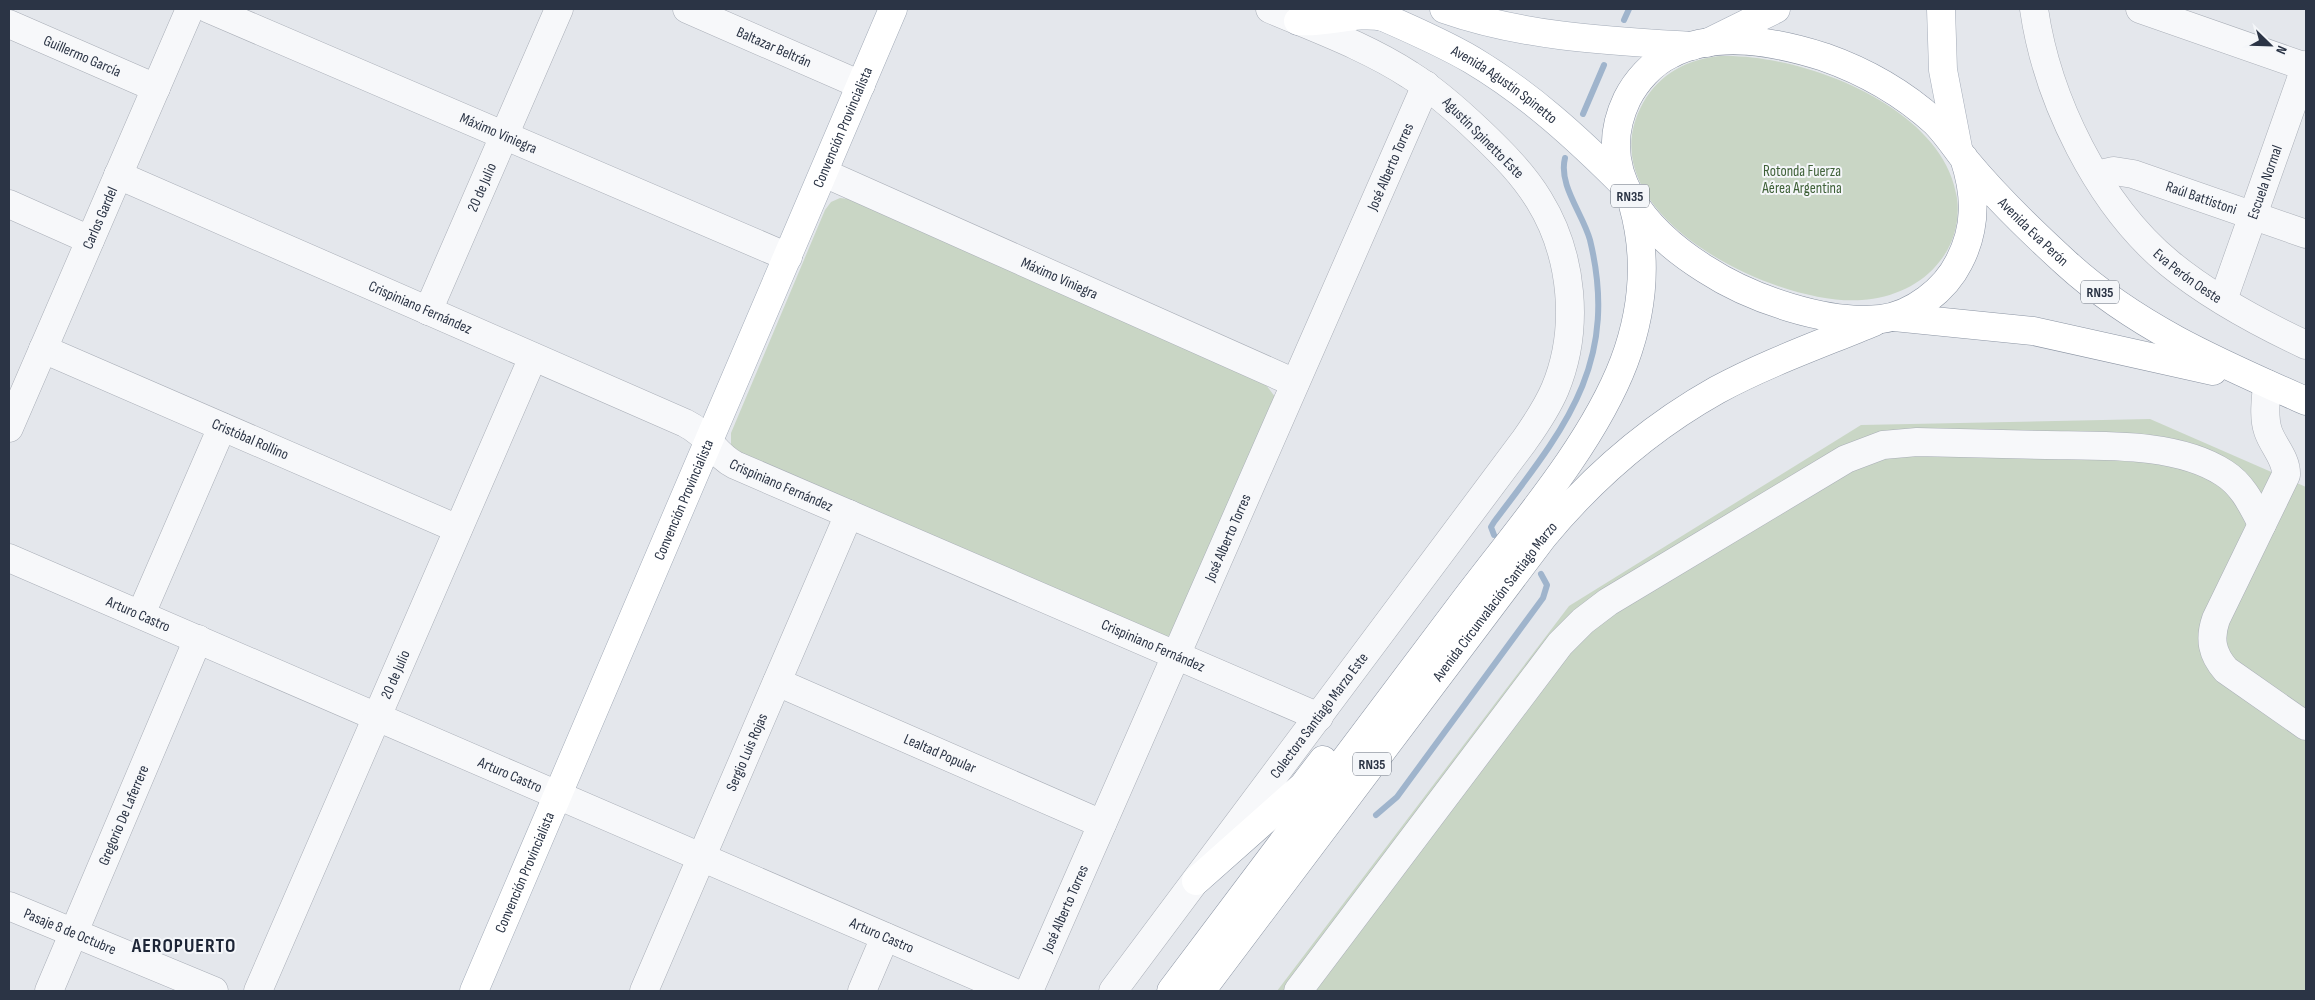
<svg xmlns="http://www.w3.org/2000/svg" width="2315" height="1000" font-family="'Sofia Sans Condensed',sans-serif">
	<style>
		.green { fill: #c9d6c5 }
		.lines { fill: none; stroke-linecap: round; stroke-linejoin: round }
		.stream { stroke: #9fb4cc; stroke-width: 6 }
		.minor-casing { stroke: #a9aeb7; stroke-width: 29 }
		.major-casing { stroke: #a3abb8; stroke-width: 29 }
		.highway-casing { stroke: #8b94a3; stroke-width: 29 }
		.minor { stroke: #f7f8fa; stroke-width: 28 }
		.major { stroke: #fff; stroke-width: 28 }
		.highway { stroke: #fff; stroke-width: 28 }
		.labels { text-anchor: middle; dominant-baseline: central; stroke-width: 4; stroke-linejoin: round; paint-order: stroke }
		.shield { fill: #f4f6f9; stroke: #676e7b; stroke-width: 1 }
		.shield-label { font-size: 14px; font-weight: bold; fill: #2b3445 }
		.street-label { font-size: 15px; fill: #2b3445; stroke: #f4f6f9 }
		.park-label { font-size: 15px; fill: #3f6138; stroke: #f4f6f9 }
		.district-label { font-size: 20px; font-weight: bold; letter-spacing: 1px; fill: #1d2536; stroke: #f4f6f9 }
	</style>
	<rect width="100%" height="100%" fill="#e4e7ec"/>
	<g class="green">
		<path d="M 1720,56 C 1801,53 1944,106 1957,198 C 1960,220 1954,244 1940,261 C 1922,285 1892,298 1862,300 C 1776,307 1582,213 1643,103 C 1660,73 1688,59 1720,56 Z"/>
		<polygon points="840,198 849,199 1266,385 1276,398 1172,633 1167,637 742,457 731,446 731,433 825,210 831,202"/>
		<polygon points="2150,419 2306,487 2306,991 1277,991 1569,606 1861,425"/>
	</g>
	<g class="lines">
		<g class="stream">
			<polyline points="1624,20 1629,9"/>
			<polyline points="1583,114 1604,65"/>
			<path d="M 1494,535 L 1491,527 L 1494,522 C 1564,429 1620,364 1590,240 C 1583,214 1558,185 1565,158"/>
			<polyline points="1376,815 1397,797 1543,598 1547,585 1541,574"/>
		</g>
		<defs>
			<g id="minor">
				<path id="s1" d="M 209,9 L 788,257"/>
				<path id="s2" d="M 687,9 L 861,85"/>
				<path id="s3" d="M 2034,9 C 2047,99 2098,204 2169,263 C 2209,296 2259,323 2306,345"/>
				<polyline points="2140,9 2306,67"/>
				<path id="s4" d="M 9,24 L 156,88"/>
				<path id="s5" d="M 824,173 L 1295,383"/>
				<path id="s6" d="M 118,175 L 685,423 C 708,434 715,455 735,465 L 1319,717"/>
				<path id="s7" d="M 2096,175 L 2114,171 L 2133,174 L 2306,234"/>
				<polyline points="9,204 90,240"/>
				<path id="s8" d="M 2223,300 L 2306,65"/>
				<path id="s9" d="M 428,311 L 559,9"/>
				<path id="s10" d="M 43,349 L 458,529"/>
				<path d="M 2267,384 C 2266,399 2263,416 2268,431 C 2273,446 2287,459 2286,475 L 2216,619 C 2209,639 2212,654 2226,670 L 2306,726"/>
				<path id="s11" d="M 9,428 L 190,9"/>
				<path id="s12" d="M 9,558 L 1011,991"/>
				<polyline points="141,614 222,427"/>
				<path id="s13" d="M 777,682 L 1102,824"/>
				<path id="s14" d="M 9,906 L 214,991"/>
				<path id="s15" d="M 49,991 L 198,639"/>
				<path id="s16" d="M 258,991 L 533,357"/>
				<path id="s17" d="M 644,991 L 849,514"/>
				<polyline points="862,991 885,937"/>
				<path id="s18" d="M 1029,991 L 1426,85"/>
				<path id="s19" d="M 1113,991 L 1524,441 C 1536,424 1547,408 1555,389 C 1580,329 1573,255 1539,200 C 1523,174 1502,153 1480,132 C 1458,111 1436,91 1410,75 C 1367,47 1317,29 1270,9"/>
				<path d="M 1298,991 L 1560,644 L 1583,621 L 1608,602 L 1846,459 L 1883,445 L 1917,442 C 1960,443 2003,444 2046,445 C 2101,446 2177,442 2224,473 C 2243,485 2252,505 2262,524"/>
			</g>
			<g id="major">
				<path id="s20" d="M 1365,9 C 1401,25 1438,40 1472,60 C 1529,94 1577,138 1624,185"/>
				<path d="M 1444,9 C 1524,37 1609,41 1692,46"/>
				<polyline points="1941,9 1943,70 1958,148"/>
				<path d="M 1298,21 C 1327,24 1355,11 1384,17"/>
				<polyline points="1707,43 1776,9"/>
				<path id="s21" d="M 474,991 L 893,9"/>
			</g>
			<g id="highway">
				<path id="s22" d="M 1964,158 C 1976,194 1977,228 1959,262 C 1945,290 1913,315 1881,319 C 1827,325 1751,299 1705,269 C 1646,232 1592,172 1627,99 C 1636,81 1652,63 1671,54 C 1718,30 1777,42 1824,57 C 1864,71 1904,94 1935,122 C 1947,134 1955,147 1966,161 C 1995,196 2032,232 2066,263 C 2136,327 2220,363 2306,401"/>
				<polyline points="1894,317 2033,331 2213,371"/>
				<polyline points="1196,881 1303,786 1323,760"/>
				<path d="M 1171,991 C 1268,862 1365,733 1462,604 C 1516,532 1592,446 1624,362 C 1643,311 1648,258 1633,205"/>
				<path id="s23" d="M 1201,991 L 1543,537 C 1591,479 1651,427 1717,390 C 1767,363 1821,344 1874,322"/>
			</g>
		</defs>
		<use href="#minor" class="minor-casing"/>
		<use href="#major" class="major-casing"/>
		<use href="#highway" class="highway-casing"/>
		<use href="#minor" class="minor"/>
		<use href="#major" class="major"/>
		<use href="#highway" class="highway"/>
	</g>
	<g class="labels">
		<g class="shield">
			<rect x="1611" y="184.5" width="38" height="23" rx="4"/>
			<rect x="2081" y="280.5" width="38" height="23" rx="4"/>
			<rect x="1353" y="752.5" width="38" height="23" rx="4"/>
		</g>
		<g class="shield-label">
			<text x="1630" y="196">RN35</text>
			<text x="2100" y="292">RN35</text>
			<text x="1372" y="764">RN35</text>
		</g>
		<g class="street-label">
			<text stroke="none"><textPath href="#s2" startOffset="95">Baltazar Beltrán</textPath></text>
			<text stroke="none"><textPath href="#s4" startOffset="80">Guillermo García</textPath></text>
			<text stroke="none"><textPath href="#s20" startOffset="159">Avenida Agustín Spinetto</textPath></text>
			<text stroke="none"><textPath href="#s21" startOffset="939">Convención Provincialista</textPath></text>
			<text stroke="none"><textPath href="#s1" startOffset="315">Máximo Viniegra</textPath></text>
			<text transform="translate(1483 138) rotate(45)">Agustín Spinetto Este</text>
			<text stroke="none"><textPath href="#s18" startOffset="900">José Alberto Torres</textPath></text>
			<text stroke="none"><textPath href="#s8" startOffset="125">Escuela Normal</textPath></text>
			<text stroke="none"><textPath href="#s9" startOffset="135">20 de Julio</textPath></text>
			<text stroke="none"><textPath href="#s7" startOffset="110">Raúl Battistoni</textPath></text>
			<text stroke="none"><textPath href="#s11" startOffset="229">Carlos Gardel</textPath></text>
			<text stroke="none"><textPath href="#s22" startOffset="1098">Avenida Eva Perón</textPath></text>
			<text stroke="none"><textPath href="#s3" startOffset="316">Eva Perón Oeste</textPath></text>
			<text stroke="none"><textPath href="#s5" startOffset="258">Máximo Viniegra</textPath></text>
			<text stroke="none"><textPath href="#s6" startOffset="330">Crispiniano Fernández</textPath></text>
			<text stroke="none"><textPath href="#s10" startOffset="226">Cristóbal Rollino</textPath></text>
			<text stroke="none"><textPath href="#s6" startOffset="735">Crispiniano Fernández</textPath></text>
			<text stroke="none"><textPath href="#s21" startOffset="534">Convención Provincialista</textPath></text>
			<text stroke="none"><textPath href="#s18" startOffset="495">José Alberto Torres</textPath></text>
			<text stroke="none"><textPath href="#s23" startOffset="488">Avenida Circunvalación Santiago Marzo</textPath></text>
			<text stroke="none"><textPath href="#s12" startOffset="141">Arturo Castro</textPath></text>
			<text stroke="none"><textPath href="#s6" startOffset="1140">Crispiniano Fernández</textPath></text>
			<text stroke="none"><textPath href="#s16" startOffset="345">20 de Julio</textPath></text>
			<text stroke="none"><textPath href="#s19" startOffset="344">Colectora Santiago Marzo Este</textPath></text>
			<text stroke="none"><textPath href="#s17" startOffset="260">Sergio Luis Rojas</textPath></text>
			<text stroke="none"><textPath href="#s13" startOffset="178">Lealtad Popular</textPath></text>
			<text stroke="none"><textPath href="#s12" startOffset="546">Arturo Castro</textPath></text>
			<text stroke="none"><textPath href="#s15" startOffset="191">Gregorio De Laferrere</textPath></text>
			<text stroke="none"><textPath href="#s21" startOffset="129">Convención Provincialista</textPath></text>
			<text stroke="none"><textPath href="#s18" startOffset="90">José Alberto Torres</textPath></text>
			<text stroke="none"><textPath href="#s14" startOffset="66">Pasaje 8 de Octubre</textPath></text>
			<text stroke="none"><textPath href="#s12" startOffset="951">Arturo Castro</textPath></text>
		</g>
		<g class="park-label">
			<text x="1802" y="171">Rotonda Fuerza<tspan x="1802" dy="17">Aérea Argentina</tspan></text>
		</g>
		<g class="district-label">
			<text x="184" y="946">AEROPUERTO</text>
		</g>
	</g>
	<rect width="2315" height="1000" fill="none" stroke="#2b3445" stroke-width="20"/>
	<g transform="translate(2270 45) rotate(113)" stroke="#f4f6f9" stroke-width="4" paint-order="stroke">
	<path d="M0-4L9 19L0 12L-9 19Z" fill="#2b3445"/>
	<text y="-8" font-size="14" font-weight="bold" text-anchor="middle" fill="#2b3445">N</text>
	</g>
</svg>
